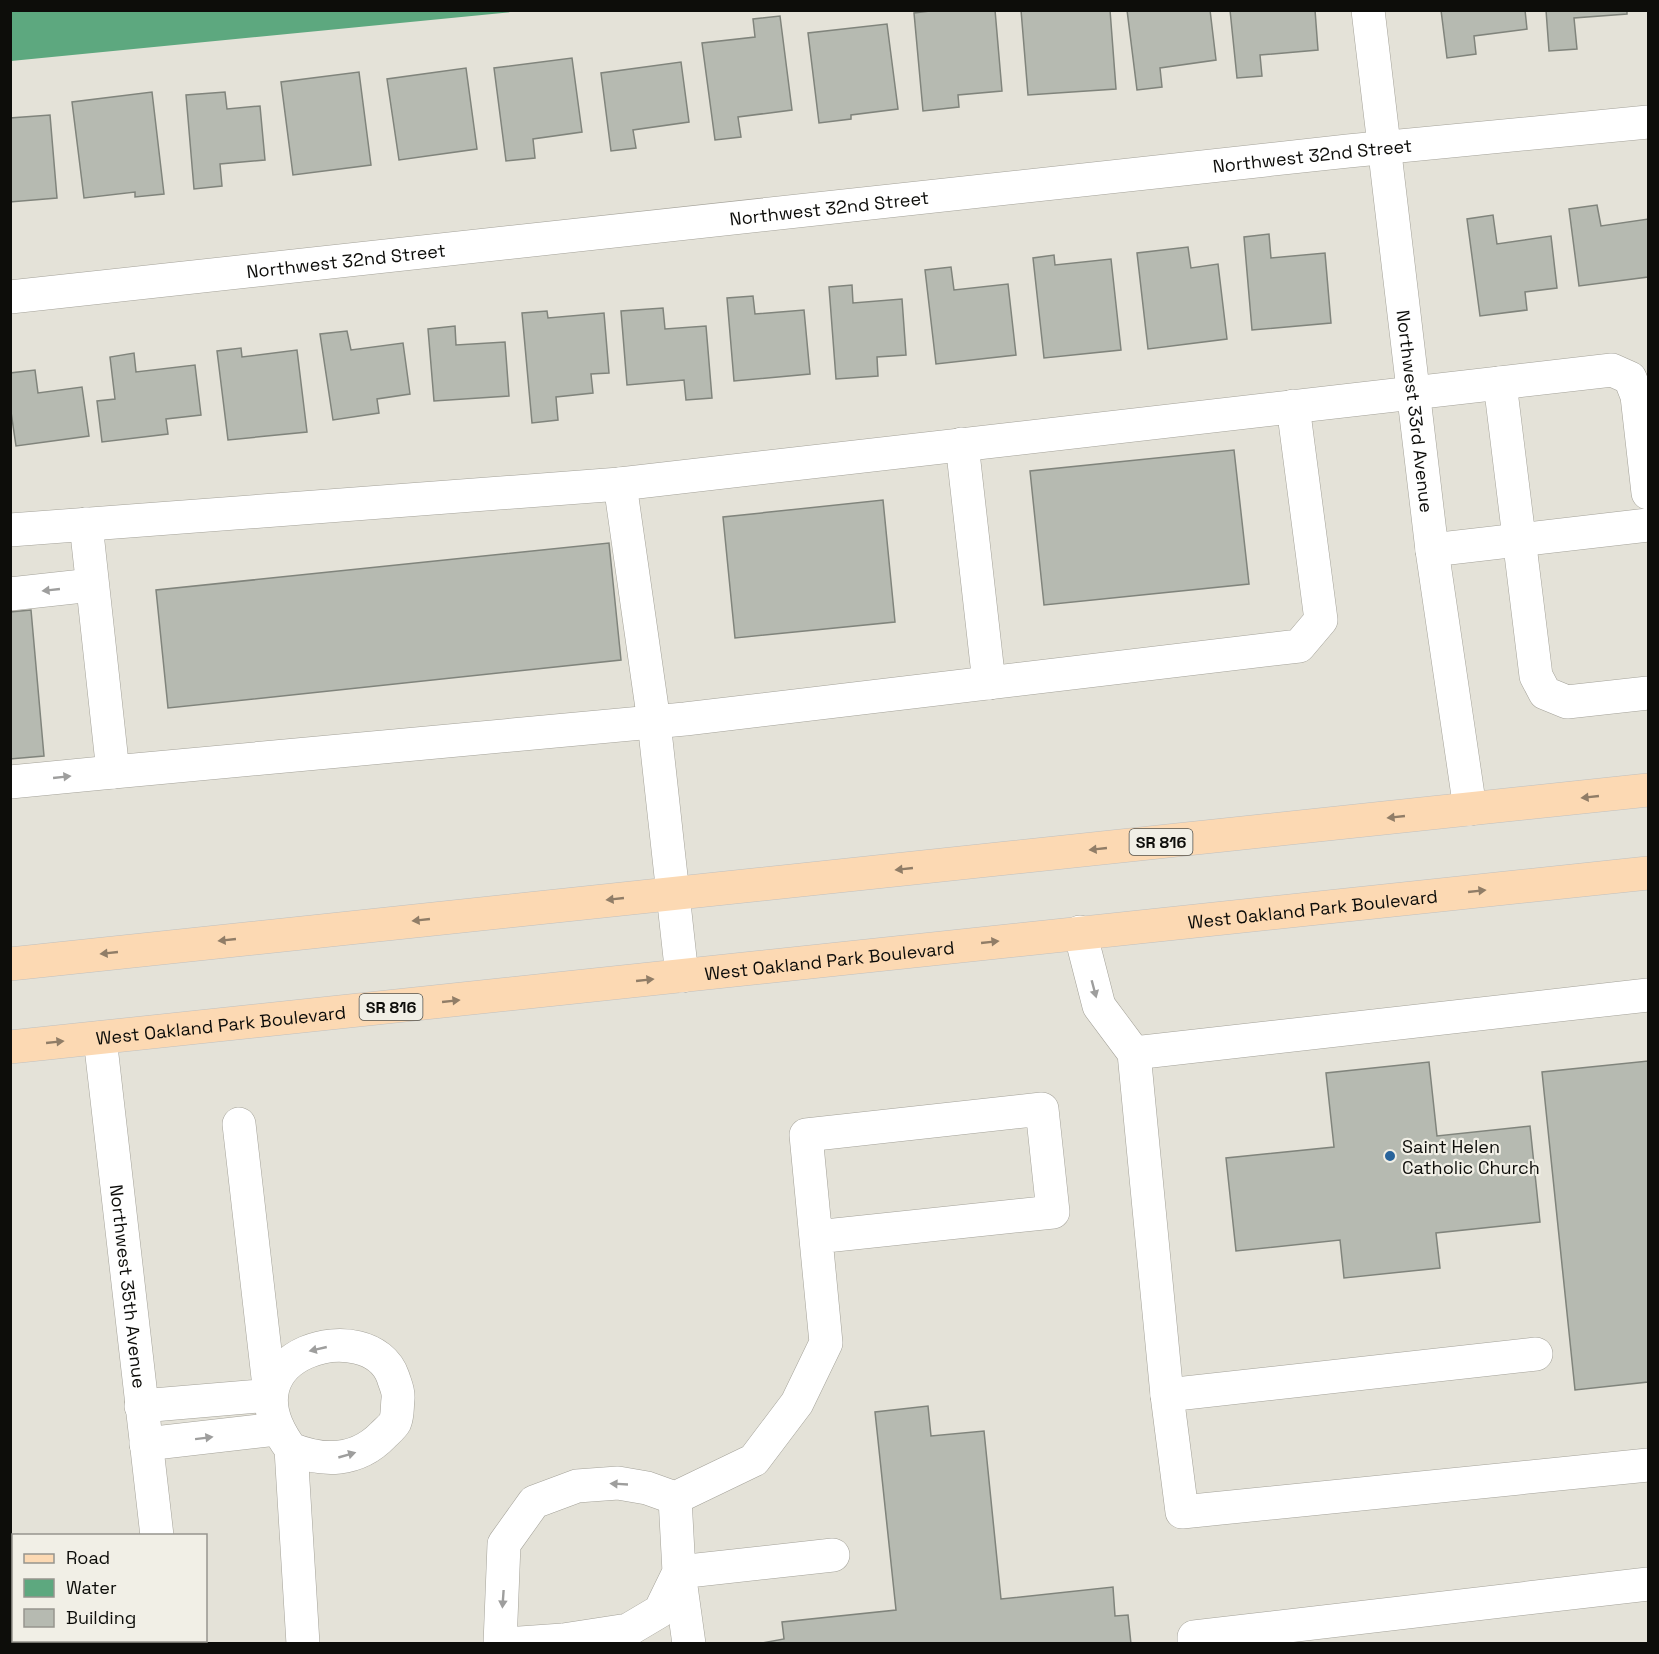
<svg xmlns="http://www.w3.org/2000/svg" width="1659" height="1654" font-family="'Space Grotesk',sans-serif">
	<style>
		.water { fill: #5da87f }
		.building { fill: #b6bab1; stroke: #80847c; stroke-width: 1.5 }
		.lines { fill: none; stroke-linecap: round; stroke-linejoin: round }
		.minor-casing { stroke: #a4a299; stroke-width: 34 }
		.major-casing { stroke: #c0c0bf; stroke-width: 34 }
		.minor { stroke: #fff; stroke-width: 33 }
		.major { stroke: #fcd9b3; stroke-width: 33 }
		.oneway { fill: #9e9e9d }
		.oneway2 { fill: #907d67 }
		.poi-dot { fill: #29649b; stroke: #f1efe6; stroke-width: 2 }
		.labels { text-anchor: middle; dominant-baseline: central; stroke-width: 4.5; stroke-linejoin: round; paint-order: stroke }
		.shield { fill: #f1efe6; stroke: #51514c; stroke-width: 1.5 }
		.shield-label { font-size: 16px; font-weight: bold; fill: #0d0d0a }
		.street-label { font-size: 18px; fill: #0d0d0a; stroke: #f1efe6 }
		.poi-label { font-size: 18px; fill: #0d0d0a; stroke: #f1efe6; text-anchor: start }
	</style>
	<rect width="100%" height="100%" fill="#e4e2d8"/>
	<polygon class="water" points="11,10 522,10 522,11 11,61"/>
	<g class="building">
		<polygon points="938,10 995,10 1002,91 958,95 959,107 923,111 914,13"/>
		<polygon points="1021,10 1110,10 1116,89 1028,95"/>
		<polygon points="1127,10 1210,10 1216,60 1160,68 1162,87 1137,90"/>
		<polygon points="1230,10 1315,10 1318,50 1260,55 1262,76 1237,78"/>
		<polygon points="1441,10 1525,10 1527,29 1474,36 1476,54 1447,58"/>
		<polygon points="1546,10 1627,10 1627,14 1574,18 1577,49 1549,51"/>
		<polygon points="780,16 792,110 738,117 741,137 715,140 702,43 755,37 753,19"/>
		<polygon points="887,24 898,109 851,115 851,119 819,123 808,33"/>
		<polygon points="572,58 582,132 533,139 535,158 506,161 494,68"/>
		<polygon points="681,62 689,122 633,130 636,148 611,151 601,73"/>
		<polygon points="466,68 477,149 399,160 387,79"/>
		<polygon points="359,72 371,165 293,175 281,82"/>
		<polygon points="152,92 164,194 135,197 135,192 84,198 72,102"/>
		<polygon points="225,92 227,109 260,106 265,160 220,164 222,186 194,189 186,95"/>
		<polygon points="50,115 57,198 10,202 10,118"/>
		<polygon points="1597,205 1601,226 1648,219 1648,277 1579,286 1569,209"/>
		<polygon points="1493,215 1497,244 1551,236 1557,288 1525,292 1527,310 1480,316 1467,219"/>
		<polygon points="1269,234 1271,258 1325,253 1331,323 1252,330 1244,237"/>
		<polygon points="1188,247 1191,268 1218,264 1227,339 1148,349 1137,253"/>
		<polygon points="1054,255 1055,265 1111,259 1121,350 1044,358 1033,258"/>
		<polygon points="951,267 954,290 1008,284 1016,355 936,364 925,270"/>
		<polygon points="852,285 853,303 902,299 906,355 877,357 878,376 836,379 829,287"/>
		<polygon points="753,296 755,314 804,310 810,374 734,381 727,298"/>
		<polygon points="663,308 665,329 706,326 712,398 686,400 684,380 627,385 621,311"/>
		<polygon points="547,311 548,318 604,313 609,373 591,374 593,393 556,397 558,420 532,423 522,313"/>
		<polygon points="455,326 456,345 505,342 509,396 434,401 428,329"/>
		<polygon points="347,331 351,350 403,343 410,394 377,399 379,413 333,420 320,334"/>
		<polygon points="241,348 242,357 297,350 307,432 228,440 217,351"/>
		<polygon points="134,353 136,372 195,365 201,415 166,419 168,434 102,442 97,401 115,399 110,357"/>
		<polygon points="35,370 38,393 82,387 89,436 16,446 10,405 10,373"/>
		<polygon points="1234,450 1249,584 1044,605 1030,471"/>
		<polygon points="883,500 895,622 735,638 723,517"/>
		<polygon points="609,543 621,660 168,708 156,590"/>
		<polygon points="31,610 44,756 10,759 10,612"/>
		<polygon points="1648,1061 1648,1382 1575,1390 1542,1072"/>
		<polygon points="1429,1062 1437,1136 1530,1126 1540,1222 1436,1233 1440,1268 1344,1278 1340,1240 1236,1251 1226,1158 1334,1147 1326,1073"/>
		<polygon points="928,1406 931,1436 984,1431 1001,1599 1113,1587 1115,1616 1128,1615 1131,1644 757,1644 784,1639 782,1622 896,1610 875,1412"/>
	</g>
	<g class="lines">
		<defs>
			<g id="minor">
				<path id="s1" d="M 1368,10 L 1432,550 L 1470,809"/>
				<path id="s2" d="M 10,297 L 1348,151 L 1648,122"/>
				<polyline points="962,444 989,683"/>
				<polyline points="620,484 1500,383"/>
				<polyline points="1648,493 1637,396 1630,378 1612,370 1500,383 1536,676 1545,693 1567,702 1648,693"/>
				<polyline points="86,524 113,772 685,719 1299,646 1321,620 1293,406"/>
				<polyline points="10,530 620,484 654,722 682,976"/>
				<polyline points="1432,550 1648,525"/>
				<polyline points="10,594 92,585"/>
				<polyline points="10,782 113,772"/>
				<polyline points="1080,932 1099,1006 1134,1053 1167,1395"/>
				<path id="s3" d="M 100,1038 L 157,1536"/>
				<polyline points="1134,1053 1648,995"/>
				<polyline points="1536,1354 1167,1395 1182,1512 1648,1465"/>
				<polyline points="141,1406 270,1395 239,1124"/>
				<polyline points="146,1444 276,1429"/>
				<path d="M 291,1449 C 323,1462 357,1462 383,1435 C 387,1431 393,1426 395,1422 C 398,1415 397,1406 398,1399 C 399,1391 395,1384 393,1377 C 371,1313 218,1351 291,1449 L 303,1644"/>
				<polyline points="10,1550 14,1550"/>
				<polyline points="169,1640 169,1644"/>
				<polyline points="10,1643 31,1640"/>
				<polyline points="500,1644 504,1544 534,1502 577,1486 618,1483 647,1488 675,1498 754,1460 797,1403 826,1343 806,1135 1042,1109 1053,1212 816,1237"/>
				<polyline points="506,1644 563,1640 628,1630 660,1611 679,1572 675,1498"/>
				<polyline points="689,1644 679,1572 833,1555"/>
				<polyline points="1194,1644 1194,1637 1648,1584"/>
			</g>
			<g id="major">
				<polyline points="10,964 1648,790"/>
				<path id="s4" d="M 10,1047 L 1648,873"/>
			</g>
		</defs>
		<use href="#minor" class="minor-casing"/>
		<use href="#major" class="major-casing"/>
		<use href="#minor" class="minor"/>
		<use href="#major" class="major"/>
	</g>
	<defs><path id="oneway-solid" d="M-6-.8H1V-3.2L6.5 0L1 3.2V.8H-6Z" transform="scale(1.5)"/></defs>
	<g class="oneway">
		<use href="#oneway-solid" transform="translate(51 590) rotate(174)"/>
		<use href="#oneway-solid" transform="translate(62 777) rotate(-6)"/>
		<use href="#oneway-solid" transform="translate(1094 989) rotate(75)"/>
		<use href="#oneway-solid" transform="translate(318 1349) rotate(167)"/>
		<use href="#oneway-solid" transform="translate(204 1438) rotate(-7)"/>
		<use href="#oneway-solid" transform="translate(347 1455) rotate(-16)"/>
		<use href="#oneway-solid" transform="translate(619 1484) rotate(-177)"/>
		<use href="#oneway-solid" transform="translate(503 1599) rotate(94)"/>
	</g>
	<g class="oneway2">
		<use href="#oneway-solid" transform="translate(1590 797) rotate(174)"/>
		<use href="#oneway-solid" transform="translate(1396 817) rotate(174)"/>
		<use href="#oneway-solid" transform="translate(1098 849) rotate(174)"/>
		<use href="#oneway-solid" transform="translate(904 869) rotate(174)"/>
		<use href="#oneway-solid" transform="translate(1477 891) rotate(-6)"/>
		<use href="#oneway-solid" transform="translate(615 899) rotate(174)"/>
		<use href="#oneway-solid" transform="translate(421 920) rotate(174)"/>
		<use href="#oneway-solid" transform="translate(227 940) rotate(174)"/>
		<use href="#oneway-solid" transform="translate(990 942) rotate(-6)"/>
		<use href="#oneway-solid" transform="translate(109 953) rotate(174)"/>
		<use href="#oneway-solid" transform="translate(645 980) rotate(-6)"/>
		<use href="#oneway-solid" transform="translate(451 1001) rotate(-6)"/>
		<use href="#oneway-solid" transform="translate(55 1042) rotate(-6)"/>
	</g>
	<circle class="poi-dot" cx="1390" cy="1156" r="6"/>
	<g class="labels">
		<g class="shield">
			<rect x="1129.5" y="829" width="63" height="26" rx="4.5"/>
			<rect x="359.5" y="994" width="63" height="26" rx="4.5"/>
		</g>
		<g class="shield-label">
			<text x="1161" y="842">SR 816</text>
			<text x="391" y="1007">SR 816</text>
		</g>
		<g class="street-label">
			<text stroke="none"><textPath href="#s2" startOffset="1310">Northwest 32nd Street</textPath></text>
			<text stroke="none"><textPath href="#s2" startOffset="824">Northwest 32nd Street</textPath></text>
			<text stroke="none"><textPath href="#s2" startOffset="338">Northwest 32nd Street</textPath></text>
			<text stroke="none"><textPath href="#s1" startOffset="404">Northwest 33rd Avenue</textPath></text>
			<text stroke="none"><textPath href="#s4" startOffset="1310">West Oakland Park Boulevard</textPath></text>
			<text stroke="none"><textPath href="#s4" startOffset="824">West Oakland Park Boulevard</textPath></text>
			<text stroke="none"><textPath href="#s4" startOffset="212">West Oakland Park Boulevard</textPath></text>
			<text stroke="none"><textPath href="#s3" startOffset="250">Northwest 35th Avenue</textPath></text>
		</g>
		<g class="poi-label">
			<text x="1402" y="1146">Saint Helen<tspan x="1402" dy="21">Catholic Church</tspan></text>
		</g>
	</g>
	<rect width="1659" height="1654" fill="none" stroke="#0d0d0a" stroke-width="24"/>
	<rect x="12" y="1534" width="195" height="108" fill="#f1efe6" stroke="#96958e" stroke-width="1.5"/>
	<rect x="24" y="1554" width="30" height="9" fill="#fcd9b3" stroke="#96958e" stroke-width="1.5"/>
	<text x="66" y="1564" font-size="18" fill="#0d0d0a">Road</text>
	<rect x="24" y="1579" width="30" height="18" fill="#5da87f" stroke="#96958e" stroke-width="1.5"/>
	<text x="66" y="1594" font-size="18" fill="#0d0d0a">Water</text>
	<rect x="24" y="1609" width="30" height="18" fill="#b6bab1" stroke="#96958e" stroke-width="1.5"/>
	<text x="66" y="1624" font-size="18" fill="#0d0d0a">Building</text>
</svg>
